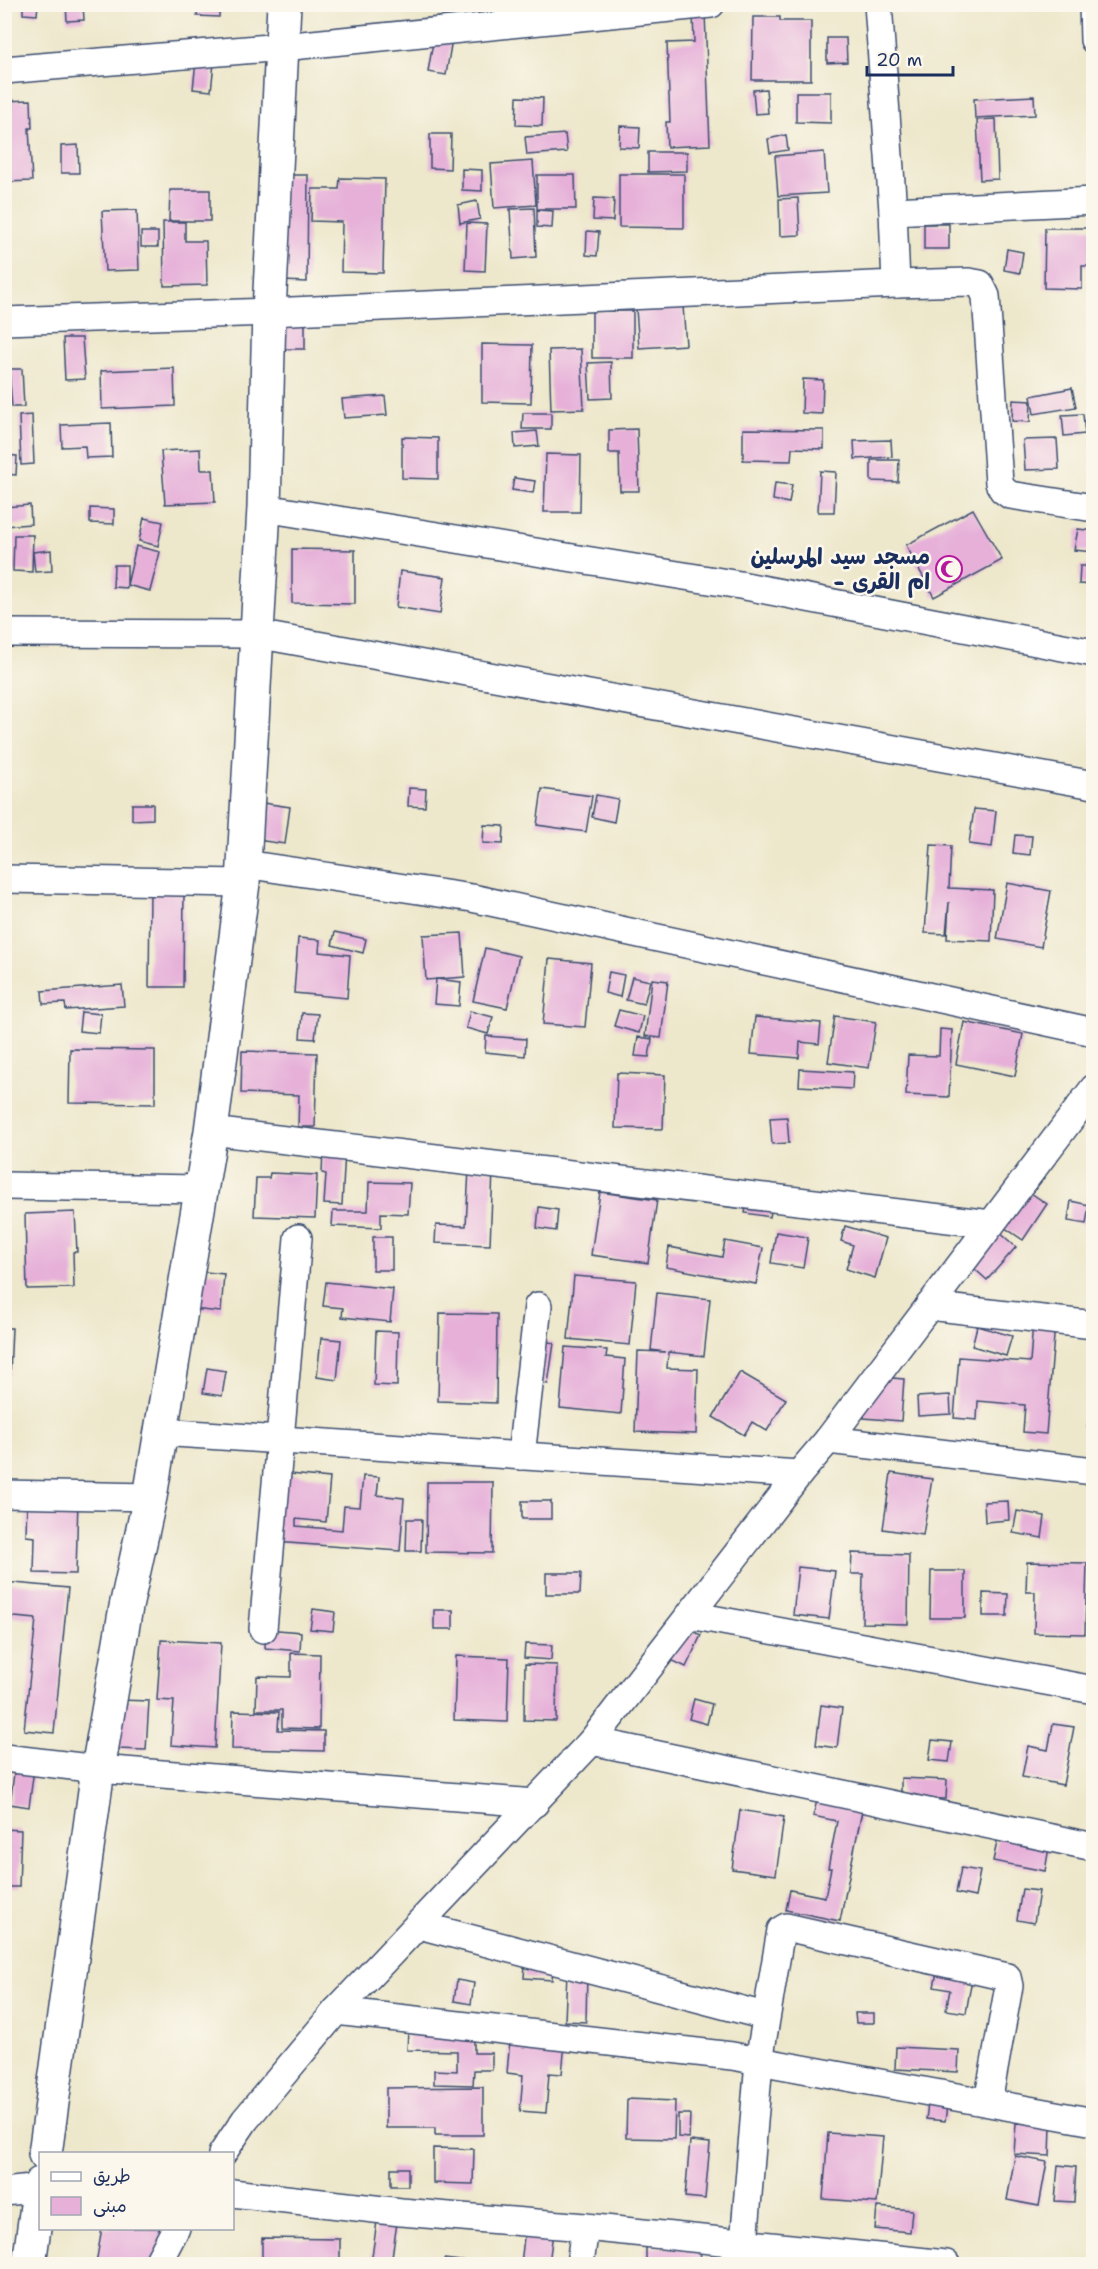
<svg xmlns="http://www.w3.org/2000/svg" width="1098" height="2269" font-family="'Shantell Sans','Playpen Sans Arabic',sans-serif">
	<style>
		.building { fill: #e6b0d9 }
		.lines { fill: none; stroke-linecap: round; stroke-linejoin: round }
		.street-casing { stroke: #3a4b6e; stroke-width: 30 }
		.secondary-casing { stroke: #3a4b6e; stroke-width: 36 }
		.street { stroke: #fff; stroke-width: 27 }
		.secondary { stroke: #fff; stroke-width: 33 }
		.labels { text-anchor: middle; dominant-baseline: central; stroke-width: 5; stroke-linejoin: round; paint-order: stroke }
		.poi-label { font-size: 22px; font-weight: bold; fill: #1b2f5e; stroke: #fbf7ec; text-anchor: end }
	</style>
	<rect width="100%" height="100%" fill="#fbf7ec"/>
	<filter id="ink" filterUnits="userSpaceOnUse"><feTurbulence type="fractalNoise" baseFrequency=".0167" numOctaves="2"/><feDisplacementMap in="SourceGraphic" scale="12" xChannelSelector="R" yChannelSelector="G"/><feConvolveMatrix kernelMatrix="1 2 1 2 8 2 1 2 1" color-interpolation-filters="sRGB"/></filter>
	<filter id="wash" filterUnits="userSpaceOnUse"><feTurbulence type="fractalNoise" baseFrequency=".008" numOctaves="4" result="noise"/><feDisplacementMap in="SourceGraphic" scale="24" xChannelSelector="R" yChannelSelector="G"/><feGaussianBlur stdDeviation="1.35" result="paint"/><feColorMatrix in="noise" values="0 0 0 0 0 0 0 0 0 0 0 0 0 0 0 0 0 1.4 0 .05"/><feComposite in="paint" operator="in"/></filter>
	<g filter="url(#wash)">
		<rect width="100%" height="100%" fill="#ede7cb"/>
		<g id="blocks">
			<g class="building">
				<polygon points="23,4 38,4 37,15 23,14"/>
				<polygon points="66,4 83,4 84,20 67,21"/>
				<polygon points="198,5 220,5 219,17 197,16"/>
				<polygon points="693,13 705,13 710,145 667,147 666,122 670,122 667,43 694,42"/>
				<polygon points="753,17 780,17 780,21 811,21 811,80 752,80"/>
				<polygon points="434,36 452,39 446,75 428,72"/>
				<polygon points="827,38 846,38 847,62 827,63"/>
				<polygon points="197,52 215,54 211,91 193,89"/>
				<polygon points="766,89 768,113 755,114 753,90"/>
				<polygon points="796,92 831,92 831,123 796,122"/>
				<polygon points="1034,96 1035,115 975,118 974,99"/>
				<polygon points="517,97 543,98 542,126 516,125"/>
				<polygon points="31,100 32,128 29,128 32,181 4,182 4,101"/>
				<polygon points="996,119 998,179 980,180 977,120"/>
				<polygon points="620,126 640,127 639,148 619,147"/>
				<polygon points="430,134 451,134 450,169 430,168"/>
				<polygon points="565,134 567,152 527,155 525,137"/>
				<polygon points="786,135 788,150 770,153 768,139"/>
				<polygon points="78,145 79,173 61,173 61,146"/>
				<polygon points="648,152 687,152 687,171 648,172"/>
				<polygon points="824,152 827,193 778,196 775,156"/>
				<polygon points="533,161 536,205 494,208 491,164"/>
				<polygon points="462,169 482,170 482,191 462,190"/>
				<polygon points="619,174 684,174 684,228 619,227"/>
				<polygon points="284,175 308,175 307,282 283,281"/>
				<polygon points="537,175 575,175 576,209 537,209"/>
				<polygon points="340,178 385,179 383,273 341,272 342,222 311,221 312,189 339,189"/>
				<polygon points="170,190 210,190 210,221 169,221"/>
				<polygon points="594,198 614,199 613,221 593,220"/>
				<polygon points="798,198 800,235 780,236 779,199"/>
				<polygon points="477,201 480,219 460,223 458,205"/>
				<polygon points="534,208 536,257 513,259 510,209"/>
				<polygon points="137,210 139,270 105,271 102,211"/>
				<polygon points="537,210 553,211 552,228 537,227"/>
				<polygon points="163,222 185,222 185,241 206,241 207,285 164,286"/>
				<polygon points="467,223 487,224 485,271 465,270"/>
				<rect x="924" y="224" width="25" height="25"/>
				<polygon points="1045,228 1094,228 1094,266 1082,266 1082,289 1044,288"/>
				<polygon points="587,231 599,232 597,256 586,255"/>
				<rect x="141" y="232" width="17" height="15"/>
				<polygon points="1007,249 1023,252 1020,273 1004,270"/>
				<polygon points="683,306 686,345 639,348 636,309"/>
				<polygon points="284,311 305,311 305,349 283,349"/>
				<rect x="592" y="311" width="41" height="47"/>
				<polygon points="63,338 82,338 85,379 65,380"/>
				<polygon points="482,344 532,345 531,403 482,402"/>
				<polygon points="581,349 584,409 551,410 549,350"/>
				<polygon points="611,362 612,398 590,399 588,363"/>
				<polygon points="174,368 175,406 102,409 101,371"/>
				<polygon points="9,369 22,369 24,407 12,407"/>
				<polygon points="803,379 823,380 822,414 802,413"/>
				<polygon points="1072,388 1076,407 1034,414 1031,396"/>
				<polygon points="385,396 387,415 344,418 342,399"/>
				<polygon points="1013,400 1031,401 1030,422 1012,421"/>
				<polygon points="523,413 551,413 551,429 522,429"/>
				<polygon points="1083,414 1085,434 1064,436 1062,415"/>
				<polygon points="32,415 34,464 21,465 19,416"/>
				<polygon points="111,423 112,457 86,458 85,446 62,447 61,425"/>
				<polygon points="637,429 639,491 620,491 619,453 609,453 609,430"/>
				<polygon points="743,429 824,430 824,449 792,448 791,461 743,460"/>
				<polygon points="537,431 539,446 515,448 514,433"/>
				<polygon points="402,437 438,438 438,479 402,478"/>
				<polygon points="1057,439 1059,469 1025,470 1023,440"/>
				<polygon points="891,440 892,457 855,459 854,441"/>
				<polygon points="200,449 201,470 213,470 215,502 165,504 161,451"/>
				<polygon points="546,454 581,455 580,512 544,512"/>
				<polygon points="4,455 17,456 16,475 4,474"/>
				<polygon points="871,460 899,460 898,482 871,481"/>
				<polygon points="820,471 836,472 834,512 818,512"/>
				<polygon points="514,478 535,481 533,493 512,490"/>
				<polygon points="775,483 792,485 789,503 773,500"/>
				<polygon points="30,505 31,524 4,526 4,507"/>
				<polygon points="90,508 114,509 114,524 90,523"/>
				<polygon points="973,509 1002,560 934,597 906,545"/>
				<polygon points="144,518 163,522 158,546 139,541"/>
				<polygon points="1078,529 1094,531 1094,552 1074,550"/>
				<polygon points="14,535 33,535 32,572 13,571"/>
				<polygon points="136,546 160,552 150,591 127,585 127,588 113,587 114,565 127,565 127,585"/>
				<polygon points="292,549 355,550 355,604 292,603"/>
				<polygon points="51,550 52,571 35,572 33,552"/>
				<polygon points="1080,566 1094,566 1094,585 1079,584"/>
				<polygon points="400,571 445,577 440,614 396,607"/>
				<polygon points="409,788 426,789 425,807 408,806"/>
				<polygon points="542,789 592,796 586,832 537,825"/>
				<polygon points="596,795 618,799 614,822 592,817"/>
				<polygon points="256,802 290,807 285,844 250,839"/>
				<polygon points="132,804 153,804 153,819 132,820"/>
				<polygon points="974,809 996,811 992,847 969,844"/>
				<polygon points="484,825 504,826 503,844 483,843"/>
				<polygon points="1094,832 1094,848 1089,846"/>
				<polygon points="1015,835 1032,836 1030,855 1013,853"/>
				<polygon points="931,845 951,846 949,888 993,890 991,941 947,939 949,902 946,934 925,933"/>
				<polygon points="1007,883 1051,891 1041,947 997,939"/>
				<polygon points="150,891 184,891 183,987 149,987"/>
				<polygon points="335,932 366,939 363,953 332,945"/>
				<polygon points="462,933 465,977 426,980 423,935"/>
				<polygon points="298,938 320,940 319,952 350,955 347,998 294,993"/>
				<polygon points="485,948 519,956 507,1008 473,1001"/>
				<polygon points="549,959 591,963 585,1027 543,1024"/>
				<polygon points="609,972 624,975 620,997 605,993"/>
				<polygon points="632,977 650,981 644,1004 626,1000"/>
				<polygon points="436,979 461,982 459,1006 434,1004"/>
				<polygon points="652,979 668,981 661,1038 645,1036"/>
				<polygon points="122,985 124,1006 66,1010 65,1003 43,1004 42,991"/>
				<polygon points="619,1010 643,1016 639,1033 614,1026"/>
				<polygon points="470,1011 493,1017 488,1034 466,1028"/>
				<polygon points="81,1012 101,1014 99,1033 79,1031"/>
				<polygon points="302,1013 318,1014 315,1039 300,1038"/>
				<polygon points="835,1016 876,1022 869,1068 828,1062"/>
				<polygon points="755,1017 821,1023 819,1044 800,1042 799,1058 751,1054"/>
				<polygon points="964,1022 1023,1034 1015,1076 956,1064"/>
				<polygon points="940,1029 952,1030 949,1097 906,1095 908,1055 939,1056"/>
				<polygon points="486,1036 526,1039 525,1056 485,1052"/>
				<polygon points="638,1037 652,1039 649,1057 635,1056"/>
				<polygon points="70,1049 155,1050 155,1104 69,1103"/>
				<polygon points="242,1051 317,1053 315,1127 298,1127 299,1095 241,1093"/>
				<polygon points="800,1069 853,1072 852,1089 799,1086"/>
				<polygon points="617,1073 665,1075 663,1129 615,1128"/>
				<polygon points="787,1117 789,1143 772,1144 770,1118"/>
				<polygon points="323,1150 345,1151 342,1205 324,1204 326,1174 322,1173"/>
				<polygon points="469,1169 493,1170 490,1245 435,1243 436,1225 466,1226"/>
				<polygon points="270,1173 317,1175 315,1218 254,1216 256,1178 269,1178"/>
				<polygon points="369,1182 410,1183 408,1214 381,1213 381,1228 332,1226 333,1211 368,1211"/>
				<polygon points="1019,1185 1047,1204 1023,1240 995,1221"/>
				<polygon points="600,1192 657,1200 648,1263 591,1255"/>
				<polygon points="748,1198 773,1202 770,1217 745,1213"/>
				<polygon points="1071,1201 1089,1205 1086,1224 1068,1221"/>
				<polygon points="539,1207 558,1210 556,1231 537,1228"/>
				<polygon points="75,1212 77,1252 73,1252 74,1288 27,1289 25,1214"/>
				<polygon points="989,1223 1016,1247 987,1280 960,1256"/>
				<polygon points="845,1226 886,1238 875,1278 846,1269 853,1245 841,1241"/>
				<polygon points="776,1232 808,1237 803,1268 771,1263"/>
				<rect x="373" y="1237" width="19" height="33"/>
				<polygon points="725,1241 763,1248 756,1284 666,1267 669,1247 722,1257"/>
				<polygon points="186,1270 224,1274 221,1312 183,1308"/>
				<polygon points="574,1276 636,1281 630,1345 568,1339"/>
				<polygon points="326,1282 393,1289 390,1322 342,1317 343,1308 323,1306"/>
				<polygon points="657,1293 710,1299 704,1356 668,1352 667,1368 698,1369 696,1434 635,1432 638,1351 665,1352 651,1350"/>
				<polygon points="440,1313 497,1314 496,1403 438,1401"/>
				<polygon points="1033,1322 1055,1324 1046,1434 1023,1432 1025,1405 978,1401 977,1420 954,1418 959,1357 1030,1362"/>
				<polygon points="977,1326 1012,1336 1006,1356 972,1346"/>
				<polygon points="4,1328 12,1328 10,1375 4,1375"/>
				<polygon points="376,1331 398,1332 397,1386 374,1385"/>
				<polygon points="321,1338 341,1340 337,1380 317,1377"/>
				<polygon points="539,1340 554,1343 548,1384 532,1382"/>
				<polygon points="565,1347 607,1350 606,1357 625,1359 621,1414 560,1408"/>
				<polygon points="207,1368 226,1371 222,1396 203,1393"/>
				<polygon points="740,1372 786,1399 767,1431 752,1422 744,1435 713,1417"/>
				<polygon points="867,1376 904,1379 901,1421 864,1418"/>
				<polygon points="950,1395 951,1414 918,1416 917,1397"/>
				<polygon points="1092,1400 1094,1400 1094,1429 1087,1427"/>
				<polygon points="280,1473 330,1478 326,1522 296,1519 296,1526 342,1530 344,1506 360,1507 363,1476 379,1477 377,1495 404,1498 400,1551 274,1542"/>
				<polygon points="891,1473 932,1479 923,1535 883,1529"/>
				<polygon points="427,1482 493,1482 492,1553 426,1552"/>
				<polygon points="27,1498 78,1499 76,1574 34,1573 35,1537 26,1536"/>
				<rect x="522" y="1501" width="29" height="18"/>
				<polygon points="1008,1501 1009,1520 985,1522 984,1502"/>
				<polygon points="1017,1511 1045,1516 1042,1538 1013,1533"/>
				<polygon points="407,1519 422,1519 421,1551 406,1551"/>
				<polygon points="852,1553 909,1555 908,1624 862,1623 863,1574 851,1574"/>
				<polygon points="1027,1562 1087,1563 1085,1634 1034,1633 1035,1592 1026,1592"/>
				<polygon points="798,1567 835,1571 829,1619 793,1615"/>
				<polygon points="931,1571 965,1571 965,1618 930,1618"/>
				<polygon points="546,1573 581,1573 580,1594 546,1594"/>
				<polygon points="4,1582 68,1588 54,1733 24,1730 36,1619 4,1616"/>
				<polygon points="983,1593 1008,1594 1007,1616 983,1616"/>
				<polygon points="313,1609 335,1612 333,1631 310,1629"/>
				<rect x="434" y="1610" width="19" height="19"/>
				<polygon points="683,1627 701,1635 686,1667 669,1659"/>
				<polygon points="266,1629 301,1632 300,1651 265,1648"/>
				<polygon points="161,1640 221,1643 215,1748 171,1745 174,1701 157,1700"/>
				<polygon points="525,1644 552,1645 551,1660 524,1658"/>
				<polygon points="291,1653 320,1654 319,1729 282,1728 282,1710 256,1710 257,1676 291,1677"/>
				<polygon points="456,1656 509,1658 507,1722 454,1720"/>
				<polygon points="525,1664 557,1665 556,1721 524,1720"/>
				<polygon points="694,1699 712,1704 707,1724 689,1719"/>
				<polygon points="119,1700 149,1701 146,1750 117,1749"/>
				<polygon points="821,1705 842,1708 837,1748 816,1745"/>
				<polygon points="233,1711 279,1712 278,1730 324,1731 324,1751 232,1749"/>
				<polygon points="1053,1724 1074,1727 1063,1785 1022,1777 1028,1746 1048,1750"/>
				<polygon points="932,1740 952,1742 949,1762 929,1760"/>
				<polygon points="15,1766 34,1769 29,1807 10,1804"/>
				<polygon points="901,1778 947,1780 946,1799 901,1798"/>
				<polygon points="818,1797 863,1806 840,1921 786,1910 790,1890 825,1897 831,1868 828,1868 837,1821 813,1816"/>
				<polygon points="740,1810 784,1817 776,1875 732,1869"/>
				<polygon points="4,1829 21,1830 19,1887 4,1887"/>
				<polygon points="998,1837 1049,1847 1045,1871 993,1861"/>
				<polygon points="961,1868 980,1871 975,1897 956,1893"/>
				<polygon points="1022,1889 1039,1891 1034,1923 1017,1920"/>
				<polygon points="525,1965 553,1967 552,1980 524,1978"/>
				<polygon points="938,1967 973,1973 966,2013 946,2010 950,1990 934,1987"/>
				<polygon points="567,1972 587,1972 586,2022 565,2021"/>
				<polygon points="457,1980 474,1983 471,2004 454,2001"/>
				<polygon points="855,2013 874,2013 874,2023 856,2023"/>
				<polygon points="408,2031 474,2032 474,2053 492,2053 492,2070 474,2070 473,2085 434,2084 434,2070 457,2071 457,2051 407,2050"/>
				<polygon points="510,2039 565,2043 562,2074 549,2073 546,2113 520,2111 523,2075 507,2073"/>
				<polygon points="896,2047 959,2050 958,2072 895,2069"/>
				<polygon points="483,2087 483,2135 435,2135 435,2128 386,2128 386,2088"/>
				<polygon points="929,2097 948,2099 945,2121 926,2119"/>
				<polygon points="627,2099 675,2101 674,2139 626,2138"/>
				<polygon points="678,2114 690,2114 689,2138 678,2137"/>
				<polygon points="1016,2123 1051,2125 1050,2156 1014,2154"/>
				<polygon points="828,2133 883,2137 877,2203 823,2199"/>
				<polygon points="690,2141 710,2143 705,2199 685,2197"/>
				<polygon points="433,2148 474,2149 473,2184 433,2183"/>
				<polygon points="1015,2156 1047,2162 1039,2206 1007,2200"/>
				<polygon points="1058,2165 1076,2167 1074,2202 1055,2201"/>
				<rect x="391" y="2168" width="17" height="18"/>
				<polygon points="877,2207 912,2210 910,2232 875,2229"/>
				<polygon points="378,2214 398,2216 391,2264 371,2264"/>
				<polygon points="102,2228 163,2228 157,2264 96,2264"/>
				<polygon points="525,2229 553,2232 549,2264 521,2264"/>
				<polygon points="262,2238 340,2239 340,2264 262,2264"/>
				<polygon points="646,2247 701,2248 700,2264 646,2264"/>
				<polygon points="788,2258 827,2264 787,2264"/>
				<polygon points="444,2259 477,2263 477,2264 443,2264"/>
			</g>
		</g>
	</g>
	<g filter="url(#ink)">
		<use href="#blocks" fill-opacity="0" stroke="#3a4b6e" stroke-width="1.5"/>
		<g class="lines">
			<defs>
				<g id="street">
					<polyline points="1093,4 1094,40"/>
					<polyline points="4,70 282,47 711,4"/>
					<polyline points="893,211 1094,201"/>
					<polyline points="896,284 969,282 980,284 986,296 999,483 1003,490 1010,495 1094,508"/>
					<polyline points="4,321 269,312 896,284 893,211 878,4"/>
					<polyline points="264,508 740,585 1094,653"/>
					<polyline points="4,633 256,634 1094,785"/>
					<polyline points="244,864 472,898 1094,1032"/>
					<polyline points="4,879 243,883"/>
					<polyline points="211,1131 991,1224"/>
					<polyline points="4,1186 201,1189"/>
					<polyline points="929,1306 1094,1325"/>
					<polyline points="159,1432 799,1474"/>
					<polyline points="828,1440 1094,1471"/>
					<polyline points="521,1456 538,1306"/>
					<polyline points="4,1494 150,1497"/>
					<polyline points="690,1615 1094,1690"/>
					<polyline points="263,1629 298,1238"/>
					<polyline points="592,1741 1094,1847"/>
					<polyline points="4,1758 98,1769 535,1803"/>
					<polyline points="419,1925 765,2016"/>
					<polyline points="336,2011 732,2056 1094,2122"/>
					<polyline points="222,2154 245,2120 336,2011 592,1741 799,1474 828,1440 1094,1088"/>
					<polyline points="4,2192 40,2188"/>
					<polyline points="232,2193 401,2212 585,2227 946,2264"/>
					<polyline points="744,2243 759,2061 780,1936 781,1930 786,1927 1007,1977 1009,1986 988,2102"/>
					<polyline points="157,2264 176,2228"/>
					<polyline points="580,2264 585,2227"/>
				</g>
				<g id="secondary">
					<polyline points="45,2154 98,1769 126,1607 150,1497 211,1131 243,883 264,508 269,312 284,4"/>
					<polyline points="29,2264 40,2184"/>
				</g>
			</defs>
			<use href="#street" class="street-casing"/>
			<use href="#secondary" class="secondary-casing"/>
			<use href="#street" class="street"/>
			<use href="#secondary" class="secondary"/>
		</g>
	</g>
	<defs>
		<symbol id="mosque-ring" viewBox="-11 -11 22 22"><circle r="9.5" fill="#fbf7ec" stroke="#b5179e" stroke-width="1.5"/><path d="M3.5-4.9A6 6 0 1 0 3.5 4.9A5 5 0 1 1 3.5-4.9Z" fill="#b5179e"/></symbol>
	</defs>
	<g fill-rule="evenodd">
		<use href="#mosque-ring" x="934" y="554" width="30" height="30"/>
	</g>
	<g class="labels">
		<g class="poi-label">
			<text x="930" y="556">مسجد سيد المرسلين<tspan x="930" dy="25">- ام القرى</tspan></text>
		</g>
	</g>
	<rect width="1098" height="2269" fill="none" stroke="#fbf7ec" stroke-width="24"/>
	<rect x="39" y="2152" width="195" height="78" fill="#fbf7ec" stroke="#a1a7b3" stroke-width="1.5"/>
	<rect x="51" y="2172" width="30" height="9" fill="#ffffff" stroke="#a1a7b3" stroke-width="1.5"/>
	<text x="93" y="2182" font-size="18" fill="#1b2f5e">طريق</text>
	<rect x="51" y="2197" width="30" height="18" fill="#e6b0d9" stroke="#a1a7b3" stroke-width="1.5"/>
	<text x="93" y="2212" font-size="18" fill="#1b2f5e">مبنى</text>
	<path d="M867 66v9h86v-9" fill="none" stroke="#1b2f5e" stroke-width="3"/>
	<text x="876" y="66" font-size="18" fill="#1b2f5e" stroke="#fbf7ec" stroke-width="4.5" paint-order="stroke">20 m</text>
</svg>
